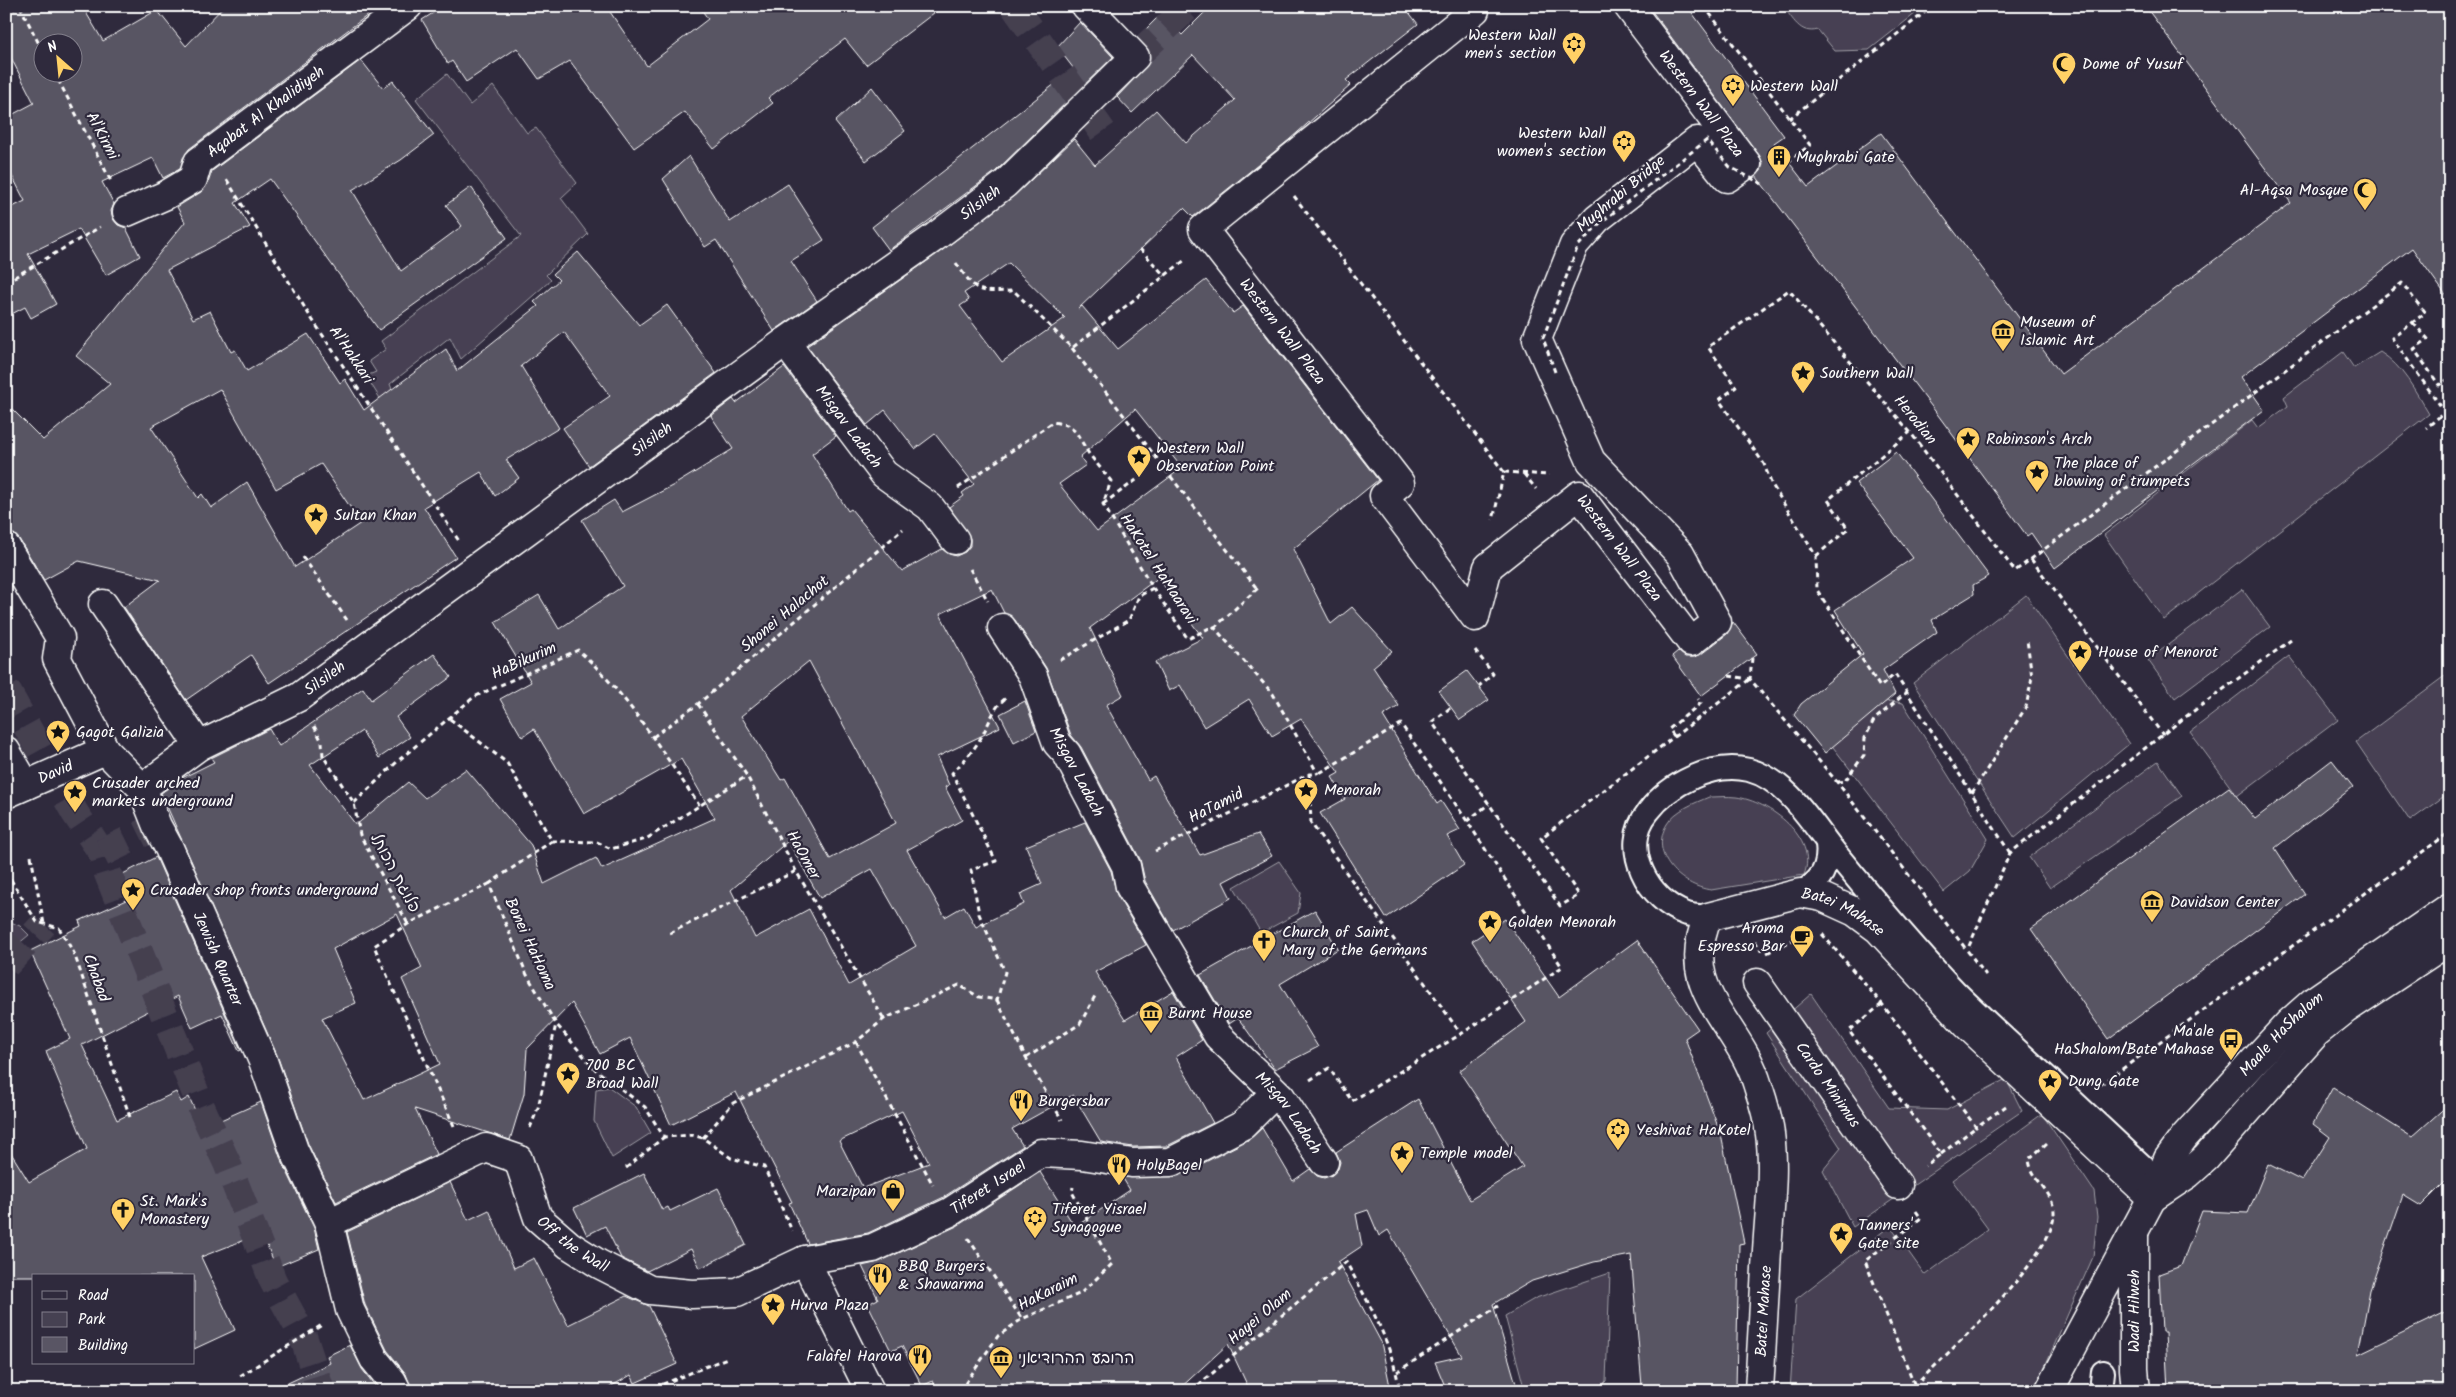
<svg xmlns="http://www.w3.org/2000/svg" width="2456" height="1397" font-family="Kalam,'Playpen Sans Hebrew',sans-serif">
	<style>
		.green { fill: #464152; stroke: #a2a0a8 }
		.building { fill: #595564; stroke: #fff; fill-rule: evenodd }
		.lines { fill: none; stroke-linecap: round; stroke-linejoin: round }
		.pedestrian-tunnel { stroke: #443f50; stroke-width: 28; stroke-dasharray: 28 14; stroke-linecap: butt }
		.service-casing { stroke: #fff; stroke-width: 26 }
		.pedestrian-casing { stroke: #fff; stroke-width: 31 }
		.minor-casing { stroke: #fff; stroke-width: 31 }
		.tertiary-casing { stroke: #fff; stroke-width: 31 }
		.path { stroke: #fff; stroke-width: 3; stroke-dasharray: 5 4; stroke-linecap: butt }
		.service { stroke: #2f2a3d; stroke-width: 22 }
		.pedestrian { stroke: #2f2a3d; stroke-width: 28 }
		.minor { stroke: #2f2a3d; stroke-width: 28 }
		.tertiary { stroke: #2f2a3d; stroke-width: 28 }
		.path-bridge { stroke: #fff; stroke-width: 3; stroke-dasharray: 5 4; stroke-linecap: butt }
		.labels { text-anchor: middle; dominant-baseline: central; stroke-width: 4.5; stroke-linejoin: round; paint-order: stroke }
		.poi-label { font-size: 16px; fill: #fff; stroke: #2f2a3d; text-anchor: start }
		.street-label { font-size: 16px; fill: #fff; stroke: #2f2a3d }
	</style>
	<rect width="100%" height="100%" fill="#2f2a3d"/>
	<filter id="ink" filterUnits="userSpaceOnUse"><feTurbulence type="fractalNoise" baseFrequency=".02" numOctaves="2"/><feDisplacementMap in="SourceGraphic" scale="10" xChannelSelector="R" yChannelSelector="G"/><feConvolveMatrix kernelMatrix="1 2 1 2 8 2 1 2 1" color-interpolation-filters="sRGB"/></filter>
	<g filter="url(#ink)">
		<g class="green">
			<path d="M 1783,6 L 1925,6 L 1869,50 L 1835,51 L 1818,30 C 1800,35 1793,19 1783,6 Z"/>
			<polygon points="447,74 470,105 493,86 527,133 536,128 577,183 561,198 588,234 546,275 551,280 461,359 450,337 390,384 393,392 381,400 366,376 376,372 369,361 386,349 381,341 521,236 416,99"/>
			<path d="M 2343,352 L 2354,368 L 2380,352 C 2403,366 2415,391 2429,414 L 2164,620 L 2104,535 L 2252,420 L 2258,428 L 2288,406 L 2284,397 Z"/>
			<polygon points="2242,589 2270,627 2175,698 2148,660"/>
			<polygon points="2026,595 2129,744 2015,838 1913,683"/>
			<polygon points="2289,656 2338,720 2237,796 2190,732"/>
			<polygon points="2450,672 2450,792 2410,821 2356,742"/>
			<polygon points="1891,701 1903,703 1988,839 1970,871 1944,892 1807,713"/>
			<polygon points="2158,761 2182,796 2050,888 2029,857"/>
			<path d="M 1709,797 C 1718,797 1728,796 1736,797 C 1769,801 1819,838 1804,875 L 1711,890 C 1681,886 1648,855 1667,824 C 1675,810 1695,803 1709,797 Z"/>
			<polygon points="1279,861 1301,893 1298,913 1261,933 1234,887"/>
			<polygon points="6,920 20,926 29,935 6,954"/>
			<polygon points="1811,994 1889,1108 1947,1110 2006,1079 2022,1111 1853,1227 1823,1170 1841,1148 1766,1033"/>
			<polygon points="609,1087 636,1107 651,1133 612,1158 594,1121 596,1089"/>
			<polygon points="2042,1114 2094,1191 2097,1217 2093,1257 2034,1391 1790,1391 1796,1299 1890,1226 1925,1275 1988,1229 1952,1180"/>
			<polygon points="1610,1273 1606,1381 1598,1389 1594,1391 1525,1391 1505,1316 1536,1298"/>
		</g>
		<g class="building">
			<path d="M 22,6 L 82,6 L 103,41 L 157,10 L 186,46 L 224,6 L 380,6 L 189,149 L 183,158 L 180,169 L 163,178 L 153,158 L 102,182 L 114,204 L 111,211 L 113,219 L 118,225 L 126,228 L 140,256 L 106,275 L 79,229 L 28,254 L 56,304 L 31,318 L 25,307 L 6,317 L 6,210 L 25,201 L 6,164 L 6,118 L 34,103 L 6,48 L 6,13 ZM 42,42 L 72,42 L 72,72 L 42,72 Z"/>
			<polygon points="444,6 606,6 647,66 708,19 699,6 943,6 866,65 845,39 768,98 773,103 714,149 685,112 634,148 570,61 539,79 517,48 466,82 452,61 448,64 422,20"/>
			<path d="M 1211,6 L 1404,6 L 1418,24 L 1346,80 L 1351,85 L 1289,140 L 1193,217 L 1184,208 L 1078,309 L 1082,306 L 1118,349 L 1206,280 L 1233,313 L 1243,306 L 1378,480 L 1293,549 L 1331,624 L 1352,607 L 1392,651 L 1373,667 L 1399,706 L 1383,716 L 1437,804 L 1441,801 L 1460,830 L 1447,836 L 1464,865 L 1386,918 L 1320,813 L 1345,799 L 1332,777 L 1339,773 L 1301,719 L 1272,736 L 1249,699 L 1204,727 L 1180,685 L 1169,691 L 1155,662 L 1203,638 L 1158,578 L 1090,628 L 1123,695 L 1106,705 L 1148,780 L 1154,776 L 1200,855 L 1258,834 L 1272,856 L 1223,882 L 1231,898 L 1173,930 L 1145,881 L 1140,859 L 1081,747 L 1071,735 L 1046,668 L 1015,620 L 1004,613 L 992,589 L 940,614 L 1000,727 L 937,757 L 949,785 L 945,787 L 962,820 L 907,850 L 945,917 L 964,906 L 976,927 L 1024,904 L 1020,894 L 1042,884 L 1026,846 L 1085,822 L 1111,871 L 1117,895 L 1146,945 L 1095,972 L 1125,1020 L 1173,991 L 1202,1040 L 1176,1057 L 1213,1123 L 1167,1146 L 1133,1147 L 1101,1142 L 1073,1095 L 1012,1129 L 1023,1146 L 942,1198 L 868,1233 L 808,1244 L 789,1203 L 792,1202 L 736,1092 L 671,1125 L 630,1038 L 600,1054 L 572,1003 L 527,1049 L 524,1094 L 510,1140 L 415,1109 L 437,1154 L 336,1202 L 308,1144 L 277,1055 L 161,793 L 182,778 L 214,762 L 211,758 L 269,729 L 279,746 L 363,688 L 371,700 L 434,654 L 451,677 L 396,717 L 410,737 L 379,758 L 362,731 L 310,765 L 356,825 L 408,782 L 425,798 L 466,769 L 531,845 L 544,884 L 596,858 L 602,869 L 715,818 L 681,759 L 584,814 L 534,729 L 522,737 L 500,699 L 531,682 L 495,622 L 539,595 L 559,629 L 623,586 L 582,520 L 614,500 L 622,512 L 674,485 L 733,449 L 711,416 L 733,399 L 736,403 L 784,367 L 836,436 L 812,454 L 848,511 L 851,509 L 902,571 L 942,549 L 949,554 L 956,556 L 965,552 L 970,546 L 970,538 L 949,507 L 964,496 L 962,493 L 974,484 L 935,434 L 915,449 L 885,410 L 867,425 L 807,346 L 944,249 L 1014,196 L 1074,139 L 1095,165 L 1156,110 L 1186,143 L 1235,100 L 1193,55 L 1132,113 L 1117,97 L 1150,62 L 1150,53 L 1138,37 L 1161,14 L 1182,35 ZM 1009,263 L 1065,318 L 1002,362 L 960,306 L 969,300 L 964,293 ZM 1135,409 L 1182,468 L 1097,531 L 1059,484 L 1086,465 L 1080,457 ZM 809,661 L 896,823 L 830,859 L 785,778 L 781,780 L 741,716 ZM 788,841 L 820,898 L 872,869 L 916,946 L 849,985 L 809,909 L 755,938 L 731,890 ZM 397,914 L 422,968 L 402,979 L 440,1064 L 364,1100 L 322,1018 L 356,1003 L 333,949 ZM 902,1111 L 929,1163 L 863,1188 L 839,1141 Z"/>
			<polygon points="1648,6 1687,6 1784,136 1774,143 1808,187 1881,133 2061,374 2291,203 2145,6 2450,6 2450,301 2412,248 2241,377 2264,410 2055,568 2031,533 2027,536 1935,411 1762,184 1756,176 1761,171 1763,163 1759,155"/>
			<polygon points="1080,22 1113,57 995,172 889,250 872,227 1074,69 1057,47"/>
			<path d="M 361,60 L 383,88 L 393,81 L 434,135 L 401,160 L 352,190 L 401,271 L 462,226 L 446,205 L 471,187 L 507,238 L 379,330 L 270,179 L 235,203 L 250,227 L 167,270 L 193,319 L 210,311 L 231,352 L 235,350 L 247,371 L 308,334 L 340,383 L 345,379 L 364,410 L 446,349 L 457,371 L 538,306 L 534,302 L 559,280 L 553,274 L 578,252 L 639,325 L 667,305 L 716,373 L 589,466 L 563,428 L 610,396 L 564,332 L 521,366 L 559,428 L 506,460 L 519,478 L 495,496 L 481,472 L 424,507 L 456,557 L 269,683 L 251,655 L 186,700 L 124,607 L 160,580 L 79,561 L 44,580 L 19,539 L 14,534 L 6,531 L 6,403 L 43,440 L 110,384 L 76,356 L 185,222 L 177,207 L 201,192 L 208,183 L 212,171 ZM 220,389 L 276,489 L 321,464 L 361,523 L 295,567 L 247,482 L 211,508 L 202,494 L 198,498 L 151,427 Z"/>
			<polygon points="872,87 905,131 866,161 835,122"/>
			<polygon points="689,156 730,222 788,184 824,240 791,261 817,301 774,331 716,240 705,247 663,179"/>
			<polygon points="1896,452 1989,576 1973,585 1974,594 1932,620 1937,632 1883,670 1895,694 1825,753 1794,715 1801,704 1863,654 1835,610 1913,558 1856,483"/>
			<polygon points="1733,622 1757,654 1701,696 1672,656 1678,651 1685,657 1694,657 1700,655 1727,634"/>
			<polygon points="1467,671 1489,700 1460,720 1439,691"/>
			<polygon points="1025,701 1036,731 1014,742 1000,714"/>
			<polygon points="2332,760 2353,787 2275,848 2305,894 2108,1039 2031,929 2229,787 2255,819"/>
			<polygon points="156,857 241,1050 239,1051 222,1014 192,1028 178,996 82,1045 117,1120 176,1092 181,1102 189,1097 203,1128 261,1102 280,1157 314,1228 319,1249 276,1267 262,1233 201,1257 235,1330 194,1349 194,1276 6,1276 6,1145 29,1182 87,1149 46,1051 70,1039 30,951 81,926 79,921 126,900 117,877"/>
			<polygon points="1315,910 1338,949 1280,984 1318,1047 1275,1069 1238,1018 1229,1024 1200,975"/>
			<polygon points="1505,919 1559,997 1637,940 1698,1029 1685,1038 1721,1135 1744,1243 1739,1244 1736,1388 1642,1386 1631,1255 1594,1262 1532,1281 1493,1304 1518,1391 1447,1391 1435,1362 1462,1356 1388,1230 1379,1236 1368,1210 1356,1214 1362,1246 1338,1262 1381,1342 1391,1391 1250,1391 1228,1344 1177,1391 938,1391 933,1381 922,1386 902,1346 891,1351 868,1304 878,1299 862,1266 879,1262 957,1226 1040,1172 1075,1227 1130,1190 1122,1177 1178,1176 1250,1139 1262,1128 1293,1181 1310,1169 1317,1176 1324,1178 1332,1175 1338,1169 1340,1162 1336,1152 1418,1099 1470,1200 1523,1167 1459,1071 1526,1022 1472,941"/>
			<polygon points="2333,1087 2412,1137 2450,1103 2450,1177 2421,1206 2403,1195 2370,1290 2358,1354 2450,1310 2450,1391 2168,1391 2165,1332 2162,1332 2159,1274 2181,1266 2202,1211 2248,1213 2268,1164 2302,1181 2330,1137 2313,1124"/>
			<polygon points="644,1173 662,1210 668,1207 670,1211 718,1188 746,1245 700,1268 691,1249 647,1271 621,1258 605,1226 587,1235 574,1208"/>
			<polygon points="450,1182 468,1220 489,1210 514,1268 534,1258 568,1325 626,1296 649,1306 677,1364 635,1383 631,1375 603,1391 412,1391 406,1374 387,1350 365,1305 347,1232"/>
			<polygon points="350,1345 362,1369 379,1391 271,1391 330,1363 327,1356"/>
		</g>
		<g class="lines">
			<g class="pedestrian-tunnel">
				<polyline points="1014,6 1107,138"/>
				<polyline points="1135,57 1189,6"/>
				<polyline points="6,689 75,813 102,853 108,874 202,1109 227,1163 273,1281 303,1336 321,1391"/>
				<polyline points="102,853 157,826"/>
				<polyline points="6,965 44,924"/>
			</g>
			<defs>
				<g id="service">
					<path d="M 1800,893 C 1821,882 1830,867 1827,843"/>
					<path d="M 1708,917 C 1702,916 1694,916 1687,914 C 1648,901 1619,847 1648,812 C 1669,784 1713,761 1749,770 C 1787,780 1811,822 1834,851 C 1873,899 1913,947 1956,992 C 1990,1026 2026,1058 2062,1091 C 2094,1120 2125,1151 2158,1180"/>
					<polyline points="2101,1391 2103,1372"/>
				</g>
				<g id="pedestrian">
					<path id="s1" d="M 1472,6 L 1475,10 L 1203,229 L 1400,483 L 1384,496 L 1475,617 L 1488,567 L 1579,495 L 1691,642 L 1717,622 L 1680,554 L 1591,461 L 1537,339 L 1574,245 L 1597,219 L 1697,141 L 1727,178 L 1747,164 L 1628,6"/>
					<path id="s2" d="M 127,212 L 166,195 L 193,179 L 198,162 L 408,6"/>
					<path id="s3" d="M 785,342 L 884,474 L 930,507 L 955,540"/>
					<path id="s4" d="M 6,547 L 60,638 L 57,659 L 105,750 L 142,788 L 157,826 L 169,848 L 263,1061 L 294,1150 L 329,1223 L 350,1310 L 374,1359 L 392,1381 L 397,1391"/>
					<polyline points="103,604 199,746"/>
					<path id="s5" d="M 1002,628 L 1033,676 L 1057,743 L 1067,754 L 1126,866 L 1130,887 L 1218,1036 L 1281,1097 L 1324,1162"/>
					<polyline points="6,751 26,785"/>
					<path id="s6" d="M 142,788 L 199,746 L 299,697 L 785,342 L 935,237 L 1005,184 L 1135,57 L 1086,6"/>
					<path id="s7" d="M 6,794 L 105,750"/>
					<path id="s8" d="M 1757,983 L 1898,1185"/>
					<path id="s9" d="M 329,1223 L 486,1148 L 518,1159 L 538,1218 L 569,1245 L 599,1264 L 650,1290 L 692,1294 L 737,1292 L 805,1260 L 873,1248 L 950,1212 L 1041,1153 L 1082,1155 L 1132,1163 L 1171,1162 L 1243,1125 L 1275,1093"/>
					<polyline points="805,1260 870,1391"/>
				</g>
				<g id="minor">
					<path id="s10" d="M 1759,1391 C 1762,1344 1764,1298 1767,1251 C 1769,1214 1775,1170 1770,1134 C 1768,1118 1763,1101 1758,1086 C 1739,1021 1676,991 1708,917 L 1800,893 L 1822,897 L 1855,912 L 1878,929 L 1966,1024 L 2152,1198"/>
				</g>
				<g id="tertiary">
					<polyline points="2152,1198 2188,1174 2206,1158 2316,1033 2346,1009 2450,940"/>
					<polyline points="2134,1234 2134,1369 2136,1391"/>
					<path id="s11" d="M 2049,1391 L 2152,1198 L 2168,1159 L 2185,1136 L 2289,1023 L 2315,1000 L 2450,907"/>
				</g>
			</defs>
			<use href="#service" class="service-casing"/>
			<use href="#pedestrian" class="pedestrian-casing"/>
			<use href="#minor" class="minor-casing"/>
			<use href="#tertiary" class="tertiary-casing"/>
			<g class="path">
				<polyline points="20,6 42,50"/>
				<polyline points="1704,6 1810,145 1788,162"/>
				<polyline points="54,72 112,183"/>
				<polyline points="1789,119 1933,6"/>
				<polyline points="227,180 308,313 459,541"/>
				<polyline points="1294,196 1504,472 1493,520"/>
				<polyline points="1140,249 1165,276"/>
				<path d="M 956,263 C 978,294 977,292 1014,291 L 1072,348 L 1185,260"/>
				<polyline points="6,282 100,227"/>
				<polyline points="2413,323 2428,339 2414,349 2439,385 2450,378"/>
				<polyline points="1072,348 1258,590"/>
				<polyline points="1504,472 1549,475"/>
				<polyline points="1524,474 1536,489"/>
				<polyline points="958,488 1053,422 1067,425 1076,432 1089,454 1111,481 1103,504 1153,588 1188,639 1213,626 1273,694 1318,774"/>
				<polyline points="1103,504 1139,478"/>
				<polyline points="1816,556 1848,529 1828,500 1910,432"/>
				<polyline points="303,557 347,620"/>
				<polyline points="2031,559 2163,735"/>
				<polyline points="970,569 988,601"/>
				<polyline points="1214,628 1258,588"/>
				<polyline points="1475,650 1493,674 1479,686"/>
				<polyline points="1752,658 1750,679 1837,782 1986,975"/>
				<polyline points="1060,660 1129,620 1139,596 1153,588"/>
				<polyline points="1729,676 1750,679"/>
				<polyline points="698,704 747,776 796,871 884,1019"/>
				<polyline points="1450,708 1432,722 1560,906 1579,895 1541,838 1750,679"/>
				<polyline points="450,719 507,763 552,841 597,842 611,849 646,839 747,776"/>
				<polyline points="314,726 322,742 323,756 354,803 360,835 408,924"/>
				<polyline points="1674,736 1669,729 1701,703 1698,699"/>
				<polyline points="653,737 698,704 903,529"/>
				<polyline points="1309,774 1311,823 1461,1034"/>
				<polyline points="1837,782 1845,781 1864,755 1865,738 1874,720 1907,692"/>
				<polyline points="1972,793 2026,707 2032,677 2027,640"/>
				<path d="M 354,803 L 399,760 L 474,697 L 578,650 C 626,692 663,753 699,805"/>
				<polyline points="1467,821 1489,804"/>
				<polyline points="1155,851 1309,774 1317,774"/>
				<polyline points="2010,853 1895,674 1880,687 1817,590 1816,556 1771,483 1764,464 1719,400 1736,387 1708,347 1789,290 1910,432 2015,571 2402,283 2425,313 2392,338 2445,412 2426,428"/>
				<polyline points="31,856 44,924"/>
				<polyline points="6,872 37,922 59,928 74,953 130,1117"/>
				<polyline points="489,884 552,841"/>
				<polyline points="670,933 796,871"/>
				<polyline points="1822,934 1882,1004 1976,1127 2006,1106"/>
				<polyline points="1755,941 1761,951"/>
				<polyline points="1969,946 2010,853 2184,718 2291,640"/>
				<polyline points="1767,953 1813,930"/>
				<polyline points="997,1000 1026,1058 1062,1120"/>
				<polyline points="1882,1004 1849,1031 1941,1154 1925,1166"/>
				<polyline points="856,1042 933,1185"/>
				<polyline points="1026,1058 1080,1024 1095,996"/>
				<polyline points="1310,1080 1329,1068 1352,1101 1461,1034 1562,967 1467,821 1401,724 1318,774"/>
				<polyline points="2100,1085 2450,832"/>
				<polyline points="454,1126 374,946 408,924 489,884 527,975 556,1024 596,1070 645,1107 664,1137 692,1135 703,1138 731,1158 764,1167 792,1231"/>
				<polyline points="530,1128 538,1108 556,1024"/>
				<path d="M 703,1138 L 733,1103 L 856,1042 L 884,1019 L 959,985 L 979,997 L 997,1000 L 1005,972 L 979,914 L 971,870 L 996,861 L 952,773 C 965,760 977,747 985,730 C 992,717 994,707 1006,698"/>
				<polyline points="1941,1154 1976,1127"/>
				<polyline points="626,1168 664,1137"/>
				<polyline points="1916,1211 1921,1218 1865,1261 1917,1391"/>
				<polyline points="968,1238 1022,1319"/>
				<polyline points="1397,1372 1498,1306"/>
				<polyline points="240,1376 322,1325"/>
				<path d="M 1914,1387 C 1947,1352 2053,1259 2054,1214 C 2055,1192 2030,1179 2029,1159 L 2047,1143"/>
				<polyline points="646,1391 727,1358"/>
				<polyline points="960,1391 998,1336 1022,1319 1081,1293 1112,1264 1072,1192 1073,1187"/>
				<path d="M 1191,1391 L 1346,1262 C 1370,1305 1391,1341 1400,1391"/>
			</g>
			<use href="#service" class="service"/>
			<use href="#pedestrian" class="pedestrian"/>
			<use href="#minor" class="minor"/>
			<use href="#tertiary" class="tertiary"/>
			<polyline class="path-bridge" points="1555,372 1543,338 1578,246 1600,223 1707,140 1730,167 1762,184"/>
		</g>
	</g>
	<defs>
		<symbol id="synagogue-pin" viewBox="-11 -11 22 30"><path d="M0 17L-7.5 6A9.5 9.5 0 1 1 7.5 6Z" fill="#ffd166" stroke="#2f2a3d"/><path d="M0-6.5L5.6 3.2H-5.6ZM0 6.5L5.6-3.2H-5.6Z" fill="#111"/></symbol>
		<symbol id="mosque-pin" viewBox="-11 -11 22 30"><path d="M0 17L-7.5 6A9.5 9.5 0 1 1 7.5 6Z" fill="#ffd166" stroke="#2f2a3d"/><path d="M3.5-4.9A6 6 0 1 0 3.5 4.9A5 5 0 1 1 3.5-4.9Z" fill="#111"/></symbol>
		<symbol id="building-pin" viewBox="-11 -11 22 30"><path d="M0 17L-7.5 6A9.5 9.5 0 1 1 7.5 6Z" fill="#ffd166" stroke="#2f2a3d"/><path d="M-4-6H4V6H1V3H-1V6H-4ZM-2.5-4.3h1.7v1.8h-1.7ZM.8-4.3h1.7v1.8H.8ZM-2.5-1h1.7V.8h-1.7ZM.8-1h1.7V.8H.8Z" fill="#111"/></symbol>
		<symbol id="museum-pin" viewBox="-11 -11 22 30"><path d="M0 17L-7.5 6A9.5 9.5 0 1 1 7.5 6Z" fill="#ffd166" stroke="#2f2a3d"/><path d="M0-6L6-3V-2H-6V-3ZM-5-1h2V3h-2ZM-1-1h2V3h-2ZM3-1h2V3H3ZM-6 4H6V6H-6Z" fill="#111"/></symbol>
		<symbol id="sight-pin" viewBox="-11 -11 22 30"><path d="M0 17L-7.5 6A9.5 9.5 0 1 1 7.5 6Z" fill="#ffd166" stroke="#2f2a3d"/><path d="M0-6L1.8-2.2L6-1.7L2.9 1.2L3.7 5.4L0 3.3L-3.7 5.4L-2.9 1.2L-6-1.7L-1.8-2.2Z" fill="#111"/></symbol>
		<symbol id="cafe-pin" viewBox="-11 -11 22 30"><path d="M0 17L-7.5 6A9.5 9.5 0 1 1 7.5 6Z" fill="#ffd166" stroke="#2f2a3d"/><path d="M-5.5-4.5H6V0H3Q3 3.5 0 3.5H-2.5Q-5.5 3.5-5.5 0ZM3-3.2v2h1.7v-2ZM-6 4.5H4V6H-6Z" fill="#111"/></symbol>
		<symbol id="church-pin" viewBox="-11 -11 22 30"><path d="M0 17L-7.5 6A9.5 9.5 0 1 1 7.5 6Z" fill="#ffd166" stroke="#2f2a3d"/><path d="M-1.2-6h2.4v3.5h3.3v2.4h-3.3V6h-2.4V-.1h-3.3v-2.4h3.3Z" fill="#111"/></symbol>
		<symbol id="bus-pin" viewBox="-11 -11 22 30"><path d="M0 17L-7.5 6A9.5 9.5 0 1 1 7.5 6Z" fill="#ffd166" stroke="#2f2a3d"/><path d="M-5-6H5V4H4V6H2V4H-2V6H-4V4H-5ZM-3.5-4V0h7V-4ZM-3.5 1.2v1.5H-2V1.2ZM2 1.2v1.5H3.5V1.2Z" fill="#111"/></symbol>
		<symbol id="restaurant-pin" viewBox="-11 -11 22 30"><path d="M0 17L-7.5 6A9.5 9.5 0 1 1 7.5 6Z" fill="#ffd166" stroke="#2f2a3d"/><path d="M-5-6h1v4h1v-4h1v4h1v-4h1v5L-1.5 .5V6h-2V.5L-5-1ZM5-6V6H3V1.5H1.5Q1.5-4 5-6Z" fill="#111"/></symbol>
		<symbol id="shop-pin" viewBox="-11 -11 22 30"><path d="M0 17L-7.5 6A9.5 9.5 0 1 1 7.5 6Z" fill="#ffd166" stroke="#2f2a3d"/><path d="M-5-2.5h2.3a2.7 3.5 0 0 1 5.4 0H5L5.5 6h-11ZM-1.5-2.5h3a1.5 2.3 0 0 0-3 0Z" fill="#111"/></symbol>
	</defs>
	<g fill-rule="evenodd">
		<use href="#synagogue-pin" x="1560" y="30" width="28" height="38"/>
		<use href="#mosque-pin" x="2050" y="50" width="28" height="38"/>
		<use href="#synagogue-pin" x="1719" y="72" width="28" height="38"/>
		<use href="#synagogue-pin" x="1610" y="128" width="28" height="38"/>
		<use href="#building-pin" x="1765" y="143" width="28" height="38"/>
		<use href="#mosque-pin" x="2351" y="176" width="28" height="38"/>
		<use href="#museum-pin" x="1989" y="317" width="28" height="38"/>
		<use href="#sight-pin" x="1789" y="359" width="28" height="38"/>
		<use href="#sight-pin" x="1954" y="425" width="28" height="38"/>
		<use href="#sight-pin" x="1125" y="443" width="28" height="38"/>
		<use href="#sight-pin" x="2023" y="458" width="28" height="38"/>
		<use href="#sight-pin" x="302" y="501" width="28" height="38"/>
		<use href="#sight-pin" x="2066" y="638" width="28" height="38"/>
		<use href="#sight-pin" x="44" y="718" width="28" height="38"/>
		<use href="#sight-pin" x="1292" y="776" width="28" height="38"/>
		<use href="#sight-pin" x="61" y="778" width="28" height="38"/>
		<use href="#sight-pin" x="119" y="876" width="28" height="38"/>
		<use href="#museum-pin" x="2138" y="888" width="28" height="38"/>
		<use href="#sight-pin" x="1476" y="908" width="28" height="38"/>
		<use href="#cafe-pin" x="1788" y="923" width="28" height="38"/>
		<use href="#church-pin" x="1250" y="927" width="28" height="38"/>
		<use href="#museum-pin" x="1137" y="999" width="28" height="38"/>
		<use href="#bus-pin" x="2217" y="1026" width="28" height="38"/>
		<use href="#sight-pin" x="554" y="1060" width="28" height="38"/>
		<use href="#sight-pin" x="2036" y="1067" width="28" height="38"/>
		<use href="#restaurant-pin" x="1007" y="1087" width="28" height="38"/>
		<use href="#synagogue-pin" x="1604" y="1116" width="28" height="38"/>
		<use href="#sight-pin" x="1388" y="1139" width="28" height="38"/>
		<use href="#restaurant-pin" x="1105" y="1151" width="28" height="38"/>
		<use href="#shop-pin" x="879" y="1177" width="28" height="38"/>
		<use href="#church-pin" x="109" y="1196" width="28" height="38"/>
		<use href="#synagogue-pin" x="1021" y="1204" width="28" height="38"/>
		<use href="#sight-pin" x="1827" y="1220" width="28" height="38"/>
		<use href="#restaurant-pin" x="866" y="1261" width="28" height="38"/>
		<use href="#sight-pin" x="759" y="1291" width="28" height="38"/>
		<use href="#restaurant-pin" x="906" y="1342" width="28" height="38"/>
		<use href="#museum-pin" x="987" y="1344" width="28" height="38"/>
	</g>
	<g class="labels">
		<g class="poi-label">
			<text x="1556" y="35" text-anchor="end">Western Wall<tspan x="1556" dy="18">men's section</tspan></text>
			<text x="2082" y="64">Dome of Yusuf</text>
			<text x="1750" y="86">Western Wall</text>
			<text x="1606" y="133" text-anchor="end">Western Wall<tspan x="1606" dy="18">women's section</tspan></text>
			<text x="1796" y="157">Mughrabi Gate</text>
			<text x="2348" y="190" text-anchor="end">Al-Aqsa Mosque</text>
			<text x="2020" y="322">Museum of<tspan x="2020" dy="18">Islamic Art</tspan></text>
			<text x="1820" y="373">Southern Wall</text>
			<text x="1986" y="439">Robinson's Arch</text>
			<text x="1156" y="448">Western Wall<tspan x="1156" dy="18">Observation Point</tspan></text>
			<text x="2054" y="463">The place of<tspan x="2054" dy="18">blowing of trumpets</tspan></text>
			<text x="334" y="515">Sultan Khan</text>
			<text x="2098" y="652">House of Menorot</text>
			<text x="76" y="732">Gagot Galizia</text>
			<text x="92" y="783">Crusader arched<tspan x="92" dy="18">markets underground</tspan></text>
			<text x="1324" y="790">Menorah</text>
			<text x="150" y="890">Crusader shop fronts underground</text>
			<text x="2170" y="902">Davidson Center</text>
			<text x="1508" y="922">Golden Menorah</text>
			<text x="1784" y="928" text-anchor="end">Aroma<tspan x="1784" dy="18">Espresso Bar</tspan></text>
			<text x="1282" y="932">Church of Saint<tspan x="1282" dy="18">Mary of the Germans</tspan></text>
			<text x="1168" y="1013">Burnt House</text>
			<text x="2214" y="1031" text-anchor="end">Ma'ale<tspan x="2214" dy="18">HaShalom/Bate Mahase</tspan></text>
			<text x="586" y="1065">700 BC<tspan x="586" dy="18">Broad Wall</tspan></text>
			<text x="2068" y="1081">Dung Gate</text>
			<text x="1038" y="1101">Burgersbar</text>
			<text x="1636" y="1130">Yeshivat HaKotel</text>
			<text x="1420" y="1153">Temple model</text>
			<text x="1136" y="1165">HolyBagel</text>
			<text x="876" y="1191" text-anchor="end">Marzipan</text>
			<text x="140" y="1201">St. Mark's<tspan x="140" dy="18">Monastery</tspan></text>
			<text x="1052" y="1209">Tiferet Yisrael<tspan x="1052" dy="18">Synagogue</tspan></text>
			<text x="1858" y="1225">Tanners'<tspan x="1858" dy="18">Gate site</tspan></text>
			<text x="898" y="1266">BBQ Burgers<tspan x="898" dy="18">&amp; Shawarma</tspan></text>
			<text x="790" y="1305">Hurva Plaza</text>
			<text x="902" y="1356" text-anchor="end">Falafel Harova</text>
			<text x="1018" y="1358">הרובע ההרודיאני</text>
		</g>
		<g class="street-label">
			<text transform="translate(1701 104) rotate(53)">Western Wall Plaza</text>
			<text stroke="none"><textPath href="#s2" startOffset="176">Aqabat Al Khalidiyeh</textPath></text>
			<text transform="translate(102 136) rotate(62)">Al'Kirmi</text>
			<text transform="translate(1621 194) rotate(-40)">Mughrabi Bridge</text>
			<text stroke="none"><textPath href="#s6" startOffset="1024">Silsileh</textPath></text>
			<text stroke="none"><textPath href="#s1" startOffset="484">Western Wall Plaza</textPath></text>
			<text transform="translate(351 355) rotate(56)">Al'Hakkari</text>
			<text transform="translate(1915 420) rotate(51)">Herodian</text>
			<text stroke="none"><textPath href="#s3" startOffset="106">Misgav Ladach</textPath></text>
			<text stroke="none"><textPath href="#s6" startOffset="619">Silsileh</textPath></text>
			<text stroke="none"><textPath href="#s1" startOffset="1082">Western Wall Plaza</textPath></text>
			<text transform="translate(1158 569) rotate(57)">HaKotel HaMaaravi</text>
			<text transform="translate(785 614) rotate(-40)">Shonei Halachot</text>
			<text transform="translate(524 661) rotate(-24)">HaBikurim</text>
			<text stroke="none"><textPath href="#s6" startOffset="214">Silsileh</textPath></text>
			<text stroke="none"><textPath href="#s7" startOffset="54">David</textPath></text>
			<text transform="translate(1076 772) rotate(62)">Misgav Ladach</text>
			<text transform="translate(1216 806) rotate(-27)">HaTamid</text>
			<text transform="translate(803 855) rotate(61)">HaOmer</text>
			<text transform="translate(395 873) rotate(62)">פלוגת הכותל</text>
			<text stroke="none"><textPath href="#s10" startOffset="634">Batei Mahase</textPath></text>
			<text transform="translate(530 944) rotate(65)">Bonei HaHoma</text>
			<text stroke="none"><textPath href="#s4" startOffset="470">Jewish Quarter</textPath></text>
			<text transform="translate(96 978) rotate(70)">Chabad</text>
			<text stroke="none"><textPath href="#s11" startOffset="430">Maale HaShalom</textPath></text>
			<text stroke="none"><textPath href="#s8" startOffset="124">Cardo Minimus</textPath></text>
			<text stroke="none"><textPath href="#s5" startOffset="569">Misgav Ladach</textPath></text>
			<text stroke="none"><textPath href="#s9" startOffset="766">Tiferet Israel</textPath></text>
			<text stroke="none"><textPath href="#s9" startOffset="314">Off the Wall</textPath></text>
			<text transform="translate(1048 1292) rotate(-27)">HaKaraim</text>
			<text transform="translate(2134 1311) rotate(-90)">Wadi Hilweh</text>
			<text stroke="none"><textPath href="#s10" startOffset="80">Batei Mahase</textPath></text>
			<text transform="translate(1260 1317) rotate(-40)">Hayei Olam</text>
		</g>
	</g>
	<rect width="2456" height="1397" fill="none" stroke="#2f2a3d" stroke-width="25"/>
	<rect x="12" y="12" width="2431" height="1372" fill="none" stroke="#fff" stroke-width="2" filter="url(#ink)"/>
	<rect x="32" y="1274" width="162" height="90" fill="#2f2a3d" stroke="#827f8b"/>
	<rect x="42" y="1291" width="25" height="8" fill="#2f2a3d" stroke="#827f8b"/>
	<text x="78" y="1300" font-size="15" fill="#ffffff">Road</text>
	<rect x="42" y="1312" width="25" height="15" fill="#464152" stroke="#827f8b"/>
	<text x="78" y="1324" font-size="15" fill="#ffffff">Park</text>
	<rect x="42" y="1337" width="25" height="15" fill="#595564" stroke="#827f8b"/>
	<text x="78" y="1350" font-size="15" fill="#ffffff">Building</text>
	<g transform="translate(58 58) rotate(333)"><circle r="24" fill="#2f2a3d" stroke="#827f8b"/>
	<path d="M0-4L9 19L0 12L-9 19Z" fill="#ffd166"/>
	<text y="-8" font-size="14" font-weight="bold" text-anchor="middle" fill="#ffffff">N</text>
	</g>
</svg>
